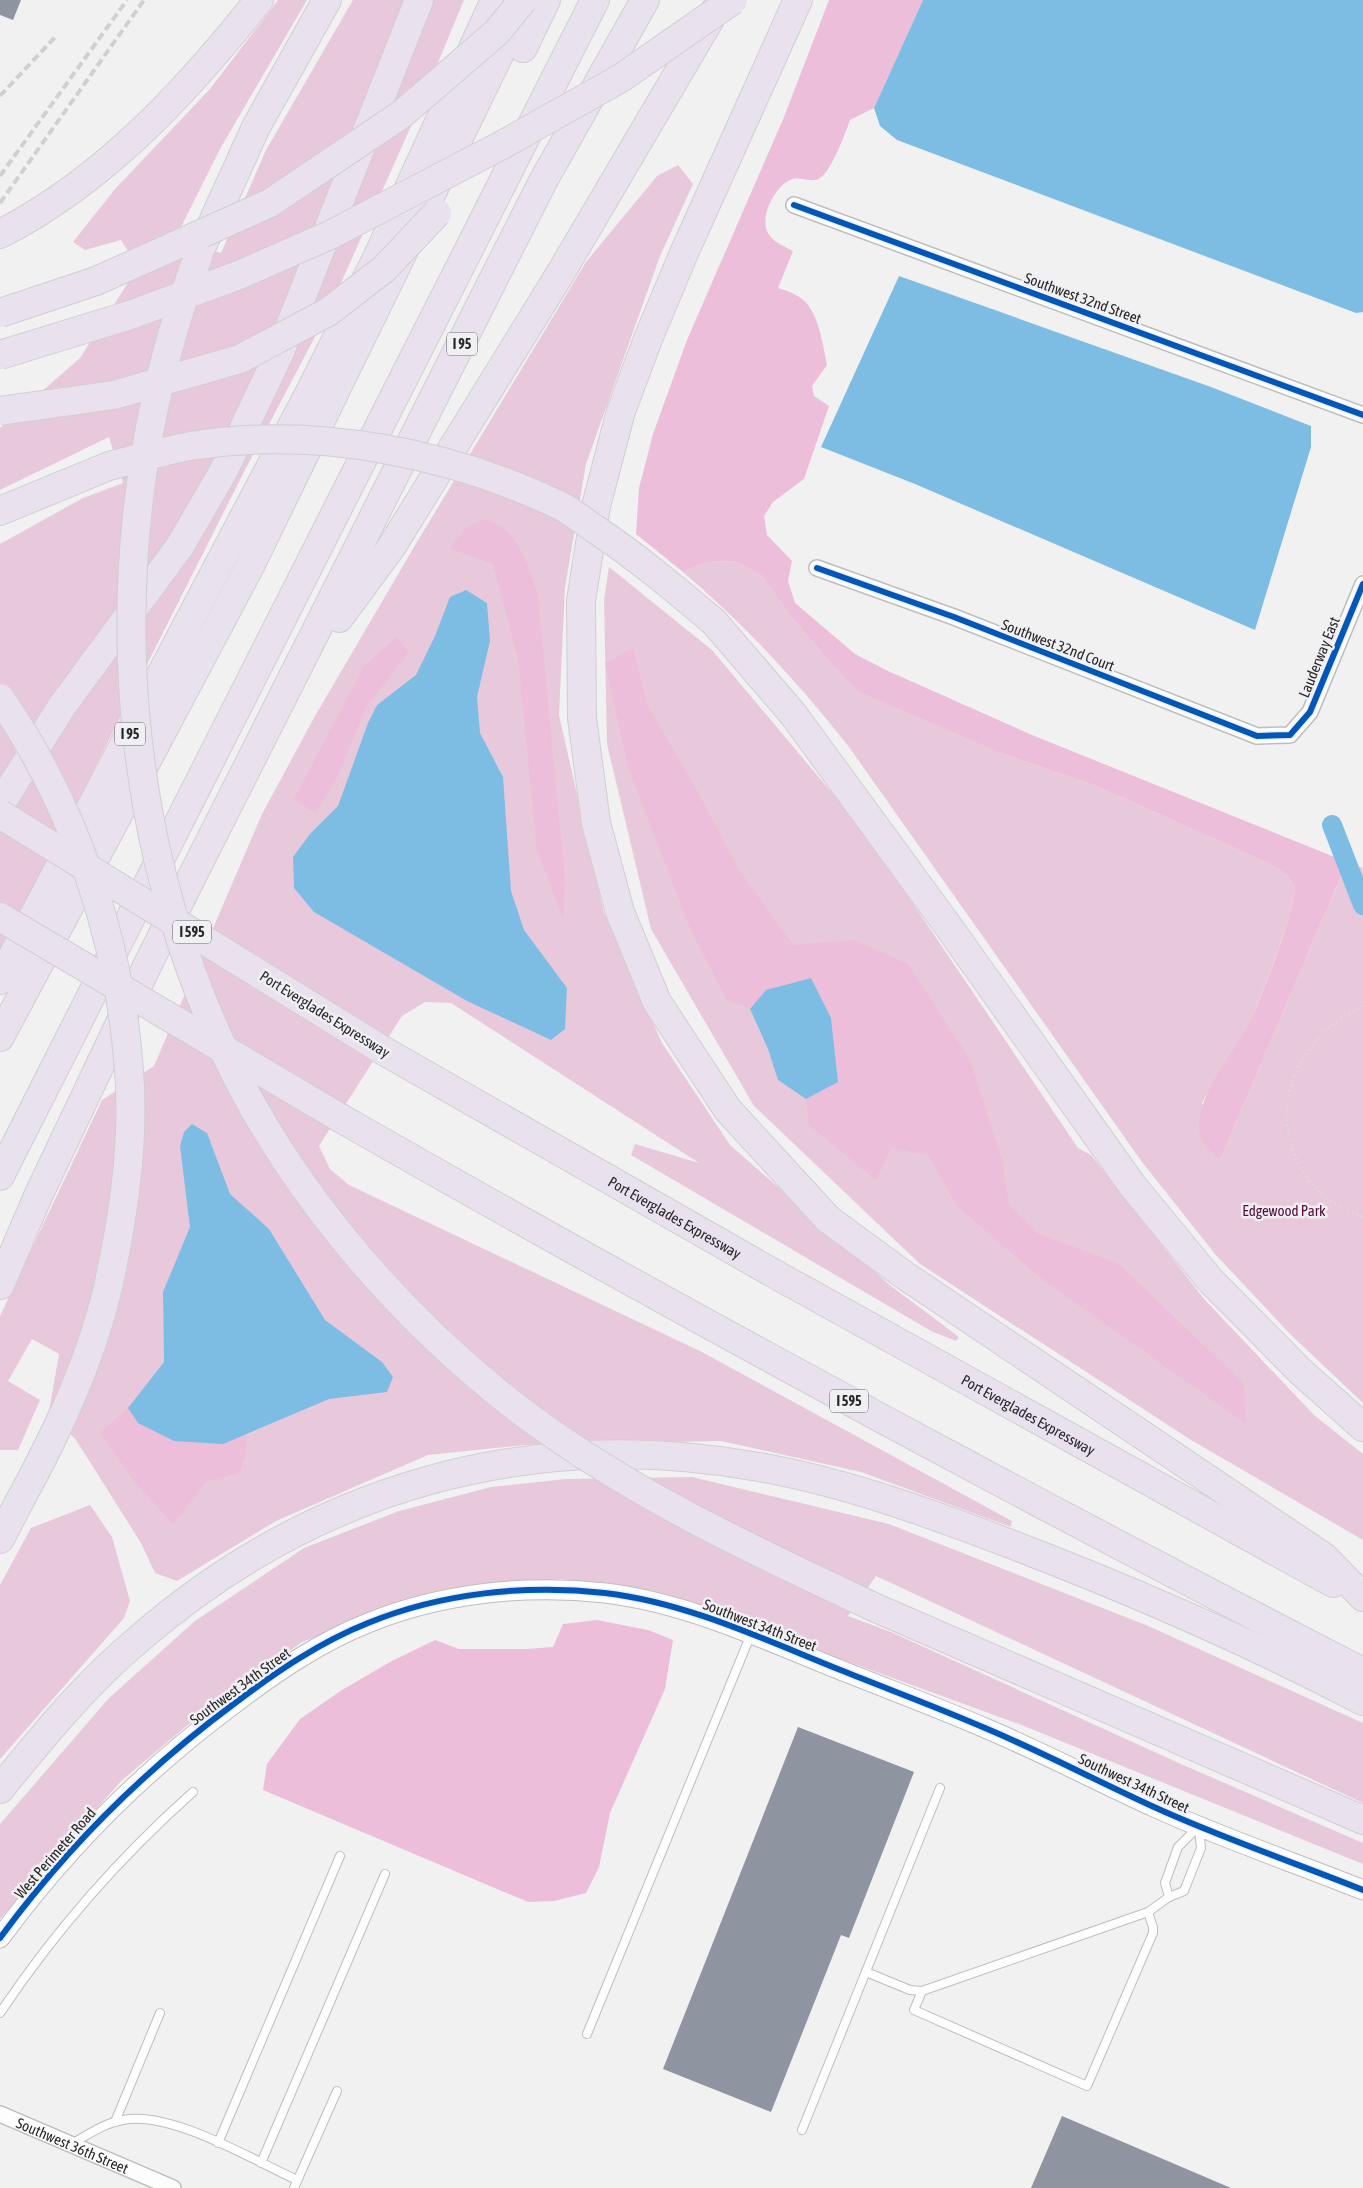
<svg xmlns="http://www.w3.org/2000/svg" width="1363" height="2188" font-family="'Asap Condensed',sans-serif">
	<style>
		.green { fill: #e8c9db }
		.forest { fill: #ecbed9 }
		.water { fill: #7ebde3 }
		.lines { fill: none; stroke-linecap: round; stroke-linejoin: round }
		.canal { stroke: #7ebde3; stroke-width: 20 }
		.building { fill: #8f94a1 }
		.service-casing { stroke: #bebebf; stroke-width: 10 }
		.minor-casing { stroke: #bebebf; stroke-width: 18 }
		.tertiary-casing { stroke: #bebebf; stroke-width: 21 }
		.motorway-casing { stroke: #cfcfcf; stroke-width: 30 }
		.path { stroke: #dcdcdd; stroke-width: 3; stroke-dasharray: 1 4; stroke-linecap: butt }
		.service { stroke: #fdfdfd; stroke-width: 8 }
		.minor { stroke: #fdfdfd; stroke-width: 15 }
		.tertiary { stroke: #fdfdfd; stroke-width: 19 }
		.motorway { stroke: #eae1ee; stroke-width: 28 }
		.rail { stroke: #d0d0d1; stroke-width: 4; stroke-dasharray: 8 4; stroke-linecap: butt }
		.motorway-bridge-casing { stroke: #cfcfcf; stroke-width: 30; stroke-linecap: butt }
		.motorway-bridge { stroke: #eae1ee; stroke-width: 28 }
		.cycleway-casing { stroke: #f0f0f3; stroke-width: 9 }
		.cycleway { stroke: #0057b8; stroke-width: 6 }
		.labels { text-anchor: middle; dominant-baseline: central; stroke-width: 5; stroke-linejoin: round; paint-order: stroke }
		.shield { fill: #f0f0f3; stroke: #636366; stroke-width: 1 }
		.shield-label { font-size: 14px; font-weight: bold; fill: #272729 }
		.street-label { font-size: 15px; fill: #272729; stroke: #f0f0f3 }
		.park-label { font-size: 15px; fill: #540a3d; stroke: #f0f0f3 }
	</style>
	<rect width="100%" height="100%" fill="#f1f1f2"/>
	<g class="green">
		<polygon points="278,0 307,0 220,149 175,239 221,253 266,150 353,0 464,0 420,106 328,312 246,468 0,956 0,544 83,498 123,483 109,437 0,490 0,428 80,358 138,267 121,240 85,250 73,242 115,189 210,89"/>
		<polygon points="678,165 693,184 660,256 586,464 565,587 559,715 604,913 662,1043 730,1145 891,1286 959,1337 956,1341 931,1331 631,1155 635,1144 699,1163 451,1003 425,1002 402,1016 319,1146 330,1169 349,1185 700,1351 1012,1521 1011,1527 861,1472 721,1441 524,1445 428,1455 276,1521 177,1581 155,1573 141,1543 76,1440 49,1411 59,1354 32,1339 8,1381 40,1400 18,1450 0,1450 0,1316 102,1100 154,1066 262,814 315,716 414,547 586,262 657,176"/>
		<path d="M 735,561 L 761,575 L 792,618 L 837,670 L 1006,755 L 1096,786 L 1270,864 C 1279,870 1291,876 1294,887 C 1299,903 1258,1004 1249,1024 C 1236,1052 1216,1076 1202,1103 L 1220,1160 L 1347,862 L 1363,868 L 1363,1403 L 1290,1334 L 1215,1254 L 1142,1162 L 849,747 C 799,683 745,625 683,572 L 708,562 Z"/>
		<polygon points="609,567 712,650 864,831 1078,1148 1091,1155 1205,1300 1314,1415 1363,1454 1363,1540 1191,1440 920,1264 754,1106 651,929 607,744 604,600"/>
		<polygon points="692,1477 889,1524 1146,1625 1363,1723 1363,1803 876,1576 848,1616 891,1632 1181,1764 1363,1843 1363,1864 1024,1726 655,1591 562,1579 446,1589 302,1642 203,1712 121,1781 0,1919 0,1824 109,1698 195,1621 304,1548 399,1511 491,1487 566,1479"/>
		<polygon points="90,1505 112,1537 130,1601 124,1618 0,1759 0,1585 31,1528"/>
	</g>
	<g class="forest">
		<path d="M 829,0 L 923,0 L 874,108 L 850,120 C 845,134 832,170 820,178 C 811,184 800,175 790,180 C 774,187 757,221 770,236 C 775,243 786,247 793,251 L 778,288 C 788,291 802,296 808,305 C 820,321 823,346 827,365 L 812,386 L 814,396 L 829,406 L 804,479 L 773,502 L 764,516 L 767,535 L 792,561 L 788,581 L 795,603 L 855,654 L 888,671 L 1032,735 L 1347,862 L 1220,1160 C 1211,1152 1200,1143 1199,1130 C 1198,1092 1230,1059 1247,1027 C 1257,1010 1299,902 1294,887 C 1291,876 1279,870 1270,864 L 1096,786 L 1006,755 L 860,692 L 837,670 L 792,618 L 761,575 L 735,561 L 708,562 L 683,572 L 636,534 L 639,488 L 653,434 L 687,340 L 784,117 Z"/>
		<path d="M 483,519 C 520,529 527,564 538,596 L 565,882 L 563,919 L 537,850 L 518,659 L 493,564 L 449,548 L 466,528 Z"/>
		<polygon points="397,637 409,652 367,706 335,782 315,813 294,799 364,666"/>
		<polygon points="633,648 647,704 699,794 739,870 793,945 854,940 908,964 970,1060 1002,1160 1009,1205 1037,1233 1119,1264 1244,1384 1246,1424 1042,1279 957,1206 928,1155 891,1148 876,1180 809,1125 806,1099 838,1081 831,1018 811,978 766,990 750,1009 727,1000 691,931 628,767 605,663"/>
		<polygon points="128,1408 138,1423 223,1444 246,1434 246,1451 240,1473 207,1481 173,1524 135,1482 100,1433"/>
		<polygon points="597,1620 648,1630 673,1640 665,1689 610,1813 599,1867 586,1893 554,1901 528,1902 263,1790 267,1764 300,1719 342,1690 390,1662 435,1640 459,1649 527,1649 553,1647 563,1624"/>
	</g>
	<g class="water">
		<polygon points="923,0 1363,0 1363,312 1356,313 897,140 880,126 874,108"/>
		<polygon points="899,276 1211,387 1311,426 1311,447 1255,630 915,484 821,447"/>
		<polygon points="466,590 487,603 490,641 477,697 480,733 503,777 511,891 524,930 567,988 565,1029 551,1040 467,1001 314,912 294,888 293,857 310,834 338,806 368,723 377,705 416,675 435,636 450,597"/>
		<polygon points="811,978 831,1018 838,1082 806,1099 778,1080 768,1049 750,1009 766,990"/>
		<polygon points="192,1124 207,1133 230,1194 269,1229 325,1320 382,1362 393,1377 387,1392 329,1399 223,1444 174,1441 138,1423 128,1408 164,1362 163,1292 190,1227 180,1146 184,1132"/>
	</g>
	<g class="lines">
		<polyline class="canal" points="1332,825 1363,905"/>
	</g>
	<g class="building">
		<polygon points="0,0 21,0 13,20 0,15"/>
		<polygon points="798,1727 914,1772 849,1938 841,1935 771,2112 663,2069"/>
		<polygon points="1062,2116 1231,2188 1031,2188"/>
	</g>
	<g class="lines">
		<defs>
			<g id="service">
				<polyline points="1169,1897 1165,1883 1178,1847 1198,1827"/>
				<polyline points="866,1972 910,1990 922,1991 1148,1912 1169,1897 1184,1891 1201,1848 1199,1828"/>
				<polyline points="922,1991 914,2010 1087,2086 1153,1933 1153,1927 1148,1912"/>
				<path d="M 0,2013 C 55,1931 120,1857 193,1792"/>
				<polyline points="587,2034 751,1634"/>
				<polyline points="115,2122 160,2013"/>
				<polyline points="802,2130 940,1788"/>
				<polyline points="218,2143 340,1856"/>
				<path d="M 71,2144 C 88,2135 104,2123 123,2120 C 170,2110 253,2160 297,2180"/>
				<polyline points="261,2163 385,1874"/>
				<polyline points="294,2188 337,2091"/>
			</g>
			<g id="minor">
				<polyline points="794,205 1363,415"/>
				<polyline points="817,568 954,617 1257,736 1290,735 1310,712 1363,584"/>
				<path id="s1" d="M 0,2114 L 173,2188"/>
			</g>
			<path id="tertiary" d="M 0,1938 C 66,1848 146,1769 235,1703 C 276,1672 320,1642 368,1623 C 441,1593 527,1584 605,1593 C 690,1603 769,1642 848,1673 C 893,1691 939,1708 985,1728 C 1042,1752 1097,1781 1154,1807 C 1222,1838 1293,1862 1363,1890"/>
			<g id="motorway">
				<polyline points="798,0 684,253 648,339 621,411 596,506 581,601 582,718 596,823 620,912 657,1002 728,1110 828,1219 907,1277 1324,1557 1363,1597"/>
				<polyline points="523,48 546,0"/>
				<path d="M 0,234 C 104,181 187,91 259,0"/>
				<polyline points="202,246 256,127 327,0"/>
				<polyline points="0,511 109,466"/>
				<polyline points="339,618 392,546 560,274 716,9"/>
				<polyline points="714,622 793,714 948,926 1132,1185 1210,1280 1300,1371 1363,1427"/>
				<polyline points="0,805 62,706 180,546 223,472 279,354 419,0"/>
				<polyline points="0,980 312,388 376,260 495,0"/>
				<polyline points="0,1037 249,568 521,10"/>
				<path id="s2" d="M 384,1051 L 773,1273 L 1333,1583"/>
				<path d="M 342,1119 C 678,1311 1019,1495 1363,1672"/>
				<polyline points="0,1176 595,0"/>
				<polyline points="0,1285 38,1196 148,964 542,183 645,0"/>
				<polyline points="0,1539 17,1506"/>
				<polyline points="876,1608 1363,1820"/>
				<path d="M 0,1789 C 43,1736 87,1682 140,1638 C 316,1486 530,1426 759,1467 C 849,1483 935,1515 1021,1548 C 1138,1593 1252,1643 1363,1701"/>
			</g>
		</defs>
		<use href="#service" class="service-casing"/>
		<use href="#minor" class="minor-casing"/>
		<use href="#tertiary" class="tertiary-casing"/>
		<use href="#motorway" class="motorway-casing"/>
		<path class="path" d="M 1363,1006 C 1309,1031 1273,1088 1292,1147 C 1298,1166 1309,1185 1325,1197 C 1336,1206 1350,1211 1363,1216"/>
		<use href="#service" class="service"/>
		<use href="#minor" class="minor"/>
		<use href="#tertiary" class="tertiary"/>
		<use href="#motorway" class="motorway"/>
		<g class="rail">
			<polyline points="0,96 57,35"/>
			<polyline points="0,176 127,0"/>
			<polyline points="0,203 144,0"/>
		</g>
		<defs>
			<g id="motorway-bridge">
				<path d="M 198,257 C 101,514 109,810 228,1059 C 292,1192 397,1314 513,1405 C 623,1490 750,1549 876,1608"/>
				<polyline points="0,313 96,281 270,203 402,114 497,32 523,0"/>
				<polyline points="0,355 130,315 239,275 330,235 502,145 621,78 733,0"/>
				<polyline points="0,411 114,395 240,359 328,312 384,269 437,213"/>
				<path d="M 109,466 C 138,459 168,449 197,445 C 319,427 451,453 561,506 C 573,512 584,522 595,529 C 637,557 675,589 714,622"/>
				<path d="M 0,698 C 75,806 120,940 129,1071 C 134,1134 125,1206 112,1268 C 96,1352 58,1431 17,1506"/>
				<polyline points="0,814 384,1051"/>
				<polyline points="0,917 342,1119"/>
			</g>
		</defs>
		<use href="#motorway-bridge" class="motorway-bridge-casing"/>
		<use href="#motorway-bridge" class="motorway-bridge"/>
		<defs>
			<g id="cycleway">
				<polyline points="794,205 1363,415"/>
				<polyline points="817,568 954,617 1257,736 1290,735 1310,712 1363,584"/>
				<path d="M 0,1938 C 66,1848 146,1769 235,1703 C 276,1672 320,1642 368,1623 C 441,1593 527,1584 605,1593 C 690,1603 769,1642 848,1673 C 893,1691 939,1708 985,1728 C 1042,1752 1097,1781 1154,1807 C 1222,1838 1293,1862 1363,1890"/>
			</g>
		</defs>
		<use href="#cycleway" class="cycleway-casing"/>
		<use href="#cycleway" class="cycleway"/>
	</g>
	<g class="labels">
		<g class="shield">
			<rect x="447" y="332.5" width="30" height="23" rx="4"/>
			<rect x="115" y="722.5" width="30" height="23" rx="4"/>
			<rect x="173" y="920.5" width="38" height="23" rx="4"/>
			<rect x="830" y="1389.5" width="38" height="23" rx="4"/>
		</g>
		<g class="shield-label">
			<text x="462" y="344">I 95</text>
			<text x="130" y="734">I 95</text>
			<text x="192" y="932">I 595</text>
			<text x="849" y="1401">I 595</text>
		</g>
		<g class="street-label">
			<text transform="translate(1083 298) rotate(20)">Southwest 32nd Street</text>
			<text transform="translate(1058 645) rotate(21)">Southwest 32nd Court</text>
			<text transform="translate(1319 657) rotate(-68)">Lauderway East</text>
			<text transform="translate(325 1014) rotate(32)">Port Everglades Expressway</text>
			<text stroke="none"><textPath href="#s2" startOffset="335">Port Everglades Expressway</textPath></text>
			<text stroke="none"><textPath href="#s2" startOffset="740">Port Everglades Expressway</textPath></text>
			<text transform="translate(760 1625) rotate(21)">Southwest 34th Street</text>
			<text transform="translate(240 1686) rotate(-36)">Southwest 34th Street</text>
			<text transform="translate(1134 1783) rotate(25)">Southwest 34th Street</text>
			<text transform="translate(55 1853) rotate(-49)">West Perimeter Road</text>
			<text stroke="none"><textPath href="#s1" startOffset="79">Southwest 36th Street</textPath></text>
		</g>
		<g class="park-label">
			<text x="1284" y="1210">Edgewood Park</text>
		</g>
	</g>
</svg>
